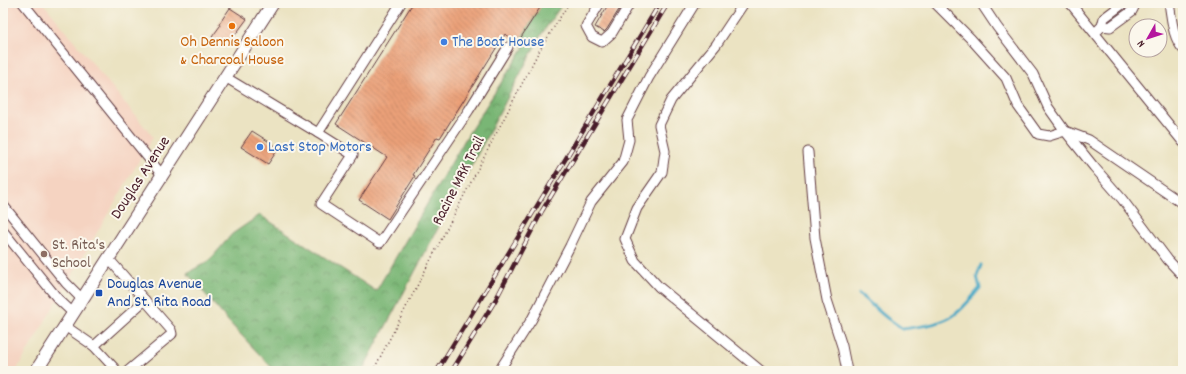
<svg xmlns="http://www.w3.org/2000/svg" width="1186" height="374" font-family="Dekko,sans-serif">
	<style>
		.built { fill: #f5d3c1 }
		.forest { fill: url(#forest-crowns); stroke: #626a50 }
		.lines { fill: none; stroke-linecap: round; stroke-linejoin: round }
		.stream { stroke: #46a8c5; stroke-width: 3 }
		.building { fill: url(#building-back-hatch) }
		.minor-casing { stroke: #623c42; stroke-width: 11 }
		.major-casing { stroke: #623c42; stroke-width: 14 }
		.path { stroke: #623c42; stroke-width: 1.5; stroke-dasharray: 1 3; stroke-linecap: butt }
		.minor { stroke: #fff; stroke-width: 9 }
		.major { stroke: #fff; stroke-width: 12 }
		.rail-casing { stroke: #4a1f2b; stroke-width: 4.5 }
		.rail { stroke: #fbf7ec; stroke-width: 3; stroke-dasharray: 9; stroke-linecap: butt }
		.food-dot { fill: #e8710a; stroke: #fbf7ec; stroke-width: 1.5 }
		.shop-dot { fill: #3f7fe0; stroke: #fbf7ec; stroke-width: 1.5 }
		.education-dot { fill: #8d6e63; stroke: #fbf7ec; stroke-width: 1.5 }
		.transit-dot { fill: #1a4fb4; stroke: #fbf7ec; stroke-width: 1.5 }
		.labels { text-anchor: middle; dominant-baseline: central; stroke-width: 4; stroke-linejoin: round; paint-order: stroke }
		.food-label { font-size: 16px; fill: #c56008; stroke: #fbf7ec }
		.shop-label { font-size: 16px; fill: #366cbe; stroke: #fbf7ec; text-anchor: start }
		.street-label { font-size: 16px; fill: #4a1f2b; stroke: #fbf7ec }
		.education-label { font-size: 16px; fill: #785e54; stroke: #fbf7ec; text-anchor: start }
		.transit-label { font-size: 16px; fill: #164399; stroke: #fbf7ec; text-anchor: start }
	</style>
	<defs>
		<pattern id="forest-crowns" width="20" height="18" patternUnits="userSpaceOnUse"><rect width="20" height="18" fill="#79b674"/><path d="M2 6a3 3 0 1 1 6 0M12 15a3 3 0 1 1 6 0" fill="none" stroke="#65935f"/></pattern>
		<pattern id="building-back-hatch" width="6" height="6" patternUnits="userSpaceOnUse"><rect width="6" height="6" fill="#eba078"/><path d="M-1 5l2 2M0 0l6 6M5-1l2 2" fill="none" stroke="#c08263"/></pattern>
	</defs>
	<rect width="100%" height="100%" fill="#fbf7ec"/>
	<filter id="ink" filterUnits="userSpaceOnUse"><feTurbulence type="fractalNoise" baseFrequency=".025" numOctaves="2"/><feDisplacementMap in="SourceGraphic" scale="8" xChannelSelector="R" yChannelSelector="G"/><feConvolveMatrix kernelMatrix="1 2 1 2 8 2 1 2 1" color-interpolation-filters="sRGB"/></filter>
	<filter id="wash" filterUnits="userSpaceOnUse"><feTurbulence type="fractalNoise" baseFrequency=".012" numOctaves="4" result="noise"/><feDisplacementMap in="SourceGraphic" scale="16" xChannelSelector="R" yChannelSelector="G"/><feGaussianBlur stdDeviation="0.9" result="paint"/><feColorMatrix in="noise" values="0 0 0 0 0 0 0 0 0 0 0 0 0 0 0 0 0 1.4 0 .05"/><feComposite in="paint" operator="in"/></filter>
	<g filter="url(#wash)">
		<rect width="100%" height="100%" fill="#ebe3c2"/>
		<polygon class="built" points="3,3 43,3 153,137 16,371 3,371"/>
		<polygon class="forest" points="543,3 563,3 541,35 362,371 275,371 229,322 187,273 209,261 232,234 260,215 376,291 470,131 524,47 518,42"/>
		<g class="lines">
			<path class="stream" d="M 859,294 L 887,318 L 903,329 C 920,326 940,325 954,315 C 964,308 972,297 980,288 L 977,276 L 981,265"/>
		</g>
		<g id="blocks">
			<g class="building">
				<polygon points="413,3 543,3 518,42 505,34 440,138 437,137 413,175 415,176 388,219 359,200 387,157 336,124"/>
				<polygon points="609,3 623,3 607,29 604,32 595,27"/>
				<polygon points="230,8 247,19 235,35 233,34 229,41 227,40 223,45 212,37 220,26 219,24"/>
				<polygon points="252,131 279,148 268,164 241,147"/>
			</g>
		</g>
	</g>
	<g filter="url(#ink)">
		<use href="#blocks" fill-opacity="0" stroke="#623c42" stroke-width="1"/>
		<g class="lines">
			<defs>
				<g id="minor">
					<polyline points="23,3 162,175"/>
					<polyline points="600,3 586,26 592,37 602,42 612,33 630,3"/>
					<polyline points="744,3 716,45 671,100 659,125 665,151 662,172 637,208 625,239 635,261 659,287 761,371"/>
					<polyline points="935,3 971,39 1006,78 1018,106 1038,134 1049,136 1065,131 1089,140 1183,204"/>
					<polyline points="981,3 997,27 1033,74 1048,107 1065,131 1094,167 1122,199 1168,260 1183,276"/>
					<polyline points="1070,3 1183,142"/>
					<path d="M 1169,3 C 1172,19 1172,36 1183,49"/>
					<polyline points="1102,26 1110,27 1132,11 1136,3"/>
					<polyline points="1098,30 1102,26 1104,18 1124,3"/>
					<polyline points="225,77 318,133 401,3"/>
					<polyline points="318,133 353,155 321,204 380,243 469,110 508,47"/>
					<polyline points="808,152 815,238 827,300 842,346 847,371"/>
					<polyline points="3,205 66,283 82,299"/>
					<polyline points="3,231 58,299 73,313"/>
					<polyline points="108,258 171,330 172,334 128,371"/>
					<polyline points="65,326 94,346 117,371"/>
					<polyline points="94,346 145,300"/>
					<polyline points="499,371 532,319 570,246 591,202 623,162 629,140 627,120 649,77 695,3"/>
				</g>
				<polyline id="major" points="36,371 273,3"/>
			</defs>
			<use href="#minor" class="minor-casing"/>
			<use href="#major" class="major-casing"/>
			<polyline class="path" points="373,371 538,53 569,3"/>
			<use href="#minor" class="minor"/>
			<use href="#major" class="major"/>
			<defs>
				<g id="rail">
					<polyline points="437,371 660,3"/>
					<polyline points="452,371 496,299 542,211 668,3"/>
				</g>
			</defs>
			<use href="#rail" class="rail-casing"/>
			<use href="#rail" class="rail"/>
		</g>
	</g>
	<circle class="food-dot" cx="232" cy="26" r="4"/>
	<g class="shop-dot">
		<circle cx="444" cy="42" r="4"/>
		<circle cx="260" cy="147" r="4"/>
	</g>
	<circle class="education-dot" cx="44" cy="254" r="4"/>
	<rect class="transit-dot" x="95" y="289" width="8" height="8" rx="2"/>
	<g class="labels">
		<g class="food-label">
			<text x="232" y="42">Oh Dennis Saloon<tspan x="232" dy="18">&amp; Charcoal House</tspan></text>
		</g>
		<g class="shop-label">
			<text x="452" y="42">The Boat House</text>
			<text x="268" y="147">Last Stop Motors</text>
		</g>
		<g class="street-label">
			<text transform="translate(141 178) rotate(-57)">Douglas Avenue</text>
			<text transform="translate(459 181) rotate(-63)">Racine MRK Trail</text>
		</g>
		<g class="education-label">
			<text x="52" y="245">St. Rita's<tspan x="52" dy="18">School</tspan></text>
		</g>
		<g class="transit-label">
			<text x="107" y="284">Douglas Avenue<tspan x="107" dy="18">And St. Rita Road</tspan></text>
		</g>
	</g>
	<rect width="1186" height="374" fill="none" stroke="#fbf7ec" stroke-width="16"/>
	<g transform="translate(1148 38) rotate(231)"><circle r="19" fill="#fbf7ec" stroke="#b4a19f"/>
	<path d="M0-3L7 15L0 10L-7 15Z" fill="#b5179e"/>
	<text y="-6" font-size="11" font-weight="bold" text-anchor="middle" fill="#4a1f2b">N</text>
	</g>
</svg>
